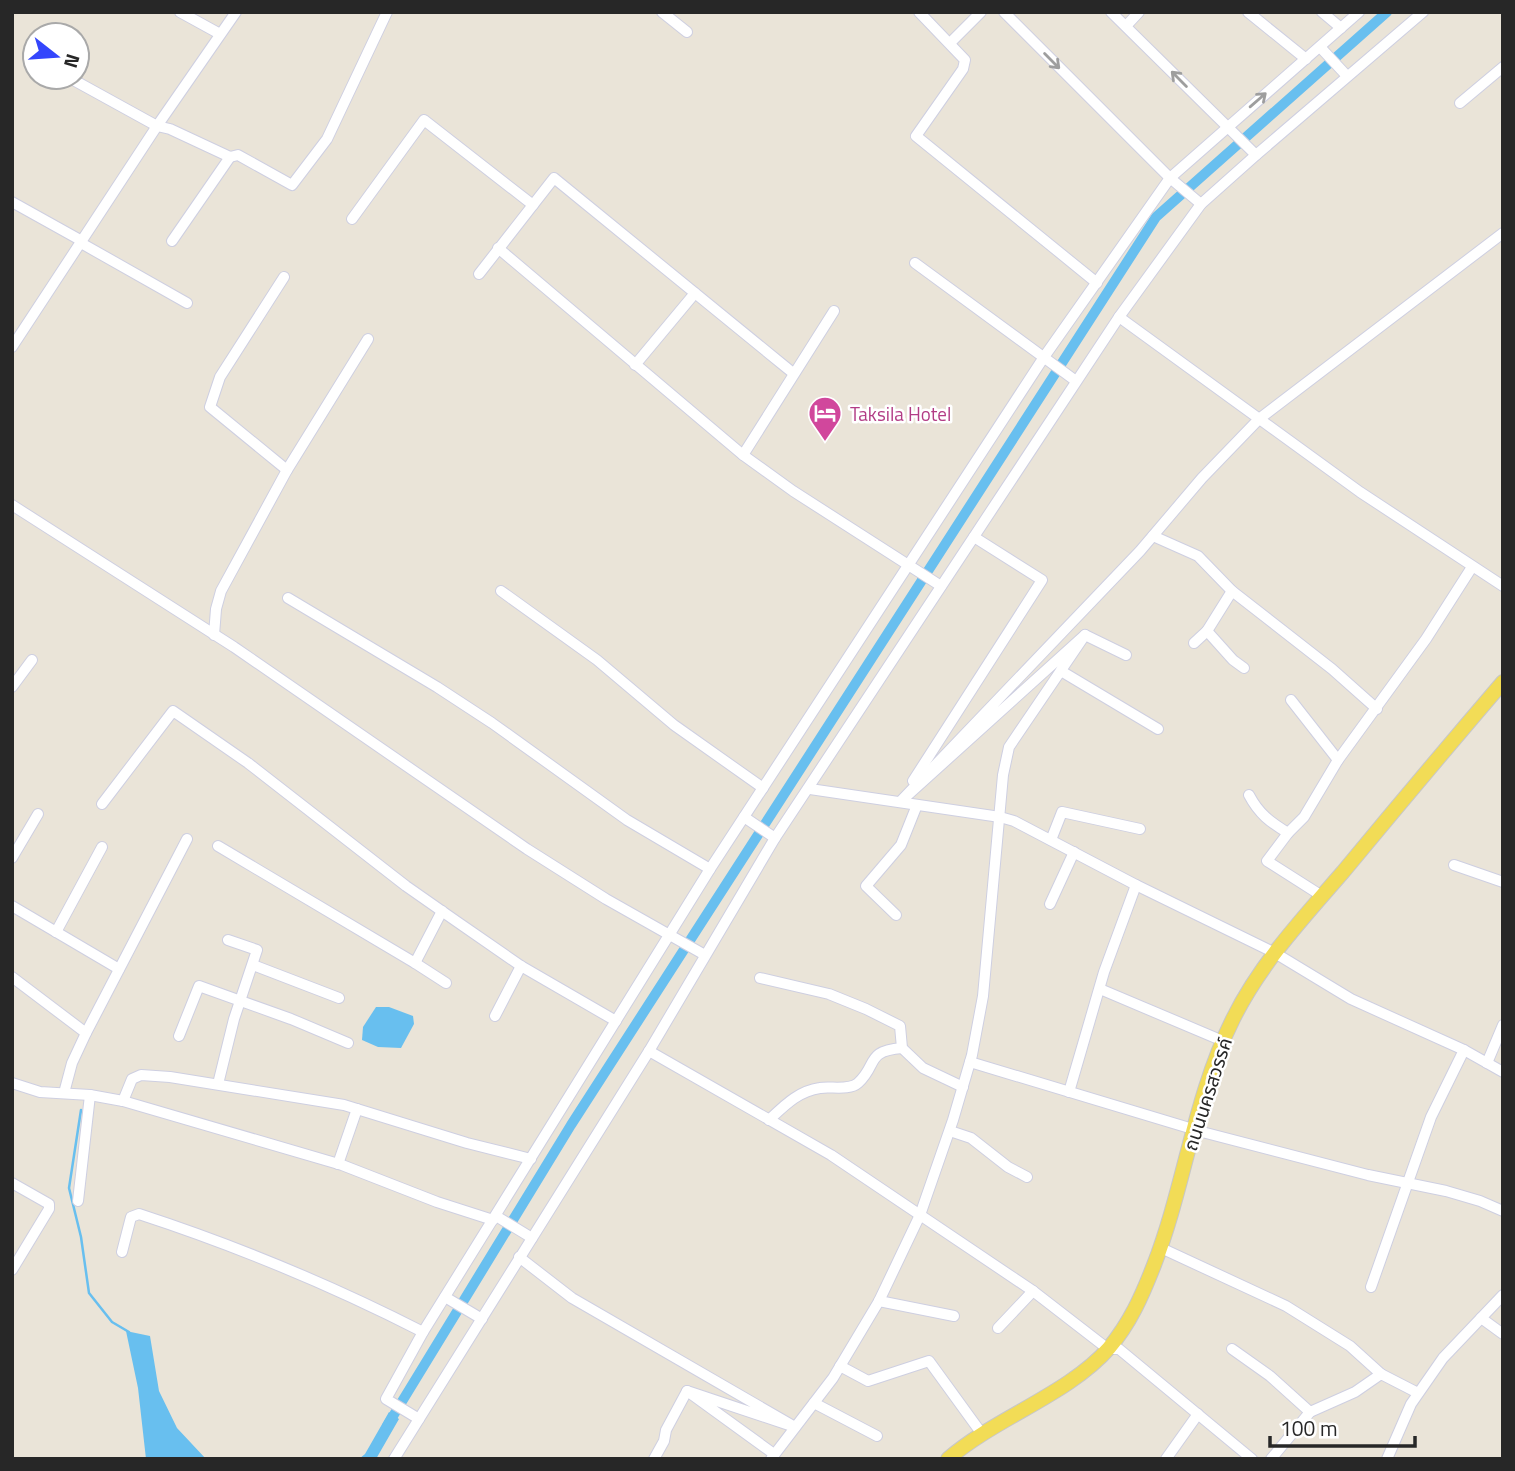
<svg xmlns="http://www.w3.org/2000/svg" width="1515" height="1471" font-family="'Titillium Web','Noto Sans Thai',sans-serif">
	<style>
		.water { fill: #68bfef }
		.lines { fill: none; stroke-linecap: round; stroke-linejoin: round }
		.stream { stroke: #68bfef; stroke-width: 2.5 }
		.canal { stroke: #68bfef; stroke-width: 10 }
		.minor-casing { stroke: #cecfe1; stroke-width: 12 }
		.major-casing { stroke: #c7c7c7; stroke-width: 16 }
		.minor { stroke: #fff; stroke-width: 10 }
		.major { stroke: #f2dc56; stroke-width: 14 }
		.oneway { stroke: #9e9e9e }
		.labels { text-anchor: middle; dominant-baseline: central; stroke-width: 5; stroke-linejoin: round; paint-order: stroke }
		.hotel-label { font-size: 19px; fill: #b23c85; stroke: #fff; text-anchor: start }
		.street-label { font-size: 19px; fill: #272727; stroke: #fff }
	</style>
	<rect width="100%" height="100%" fill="#eae4d8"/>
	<g class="water">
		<polygon points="376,1007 389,1007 413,1016 414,1024 401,1048 378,1047 362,1040 363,1027"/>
		<polygon points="126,1331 150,1336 159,1391 177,1428 206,1459 146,1459 138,1388"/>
		<polygon points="389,1412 399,1419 376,1459 359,1459 365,1454"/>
	</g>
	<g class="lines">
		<polyline class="stream" points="81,1110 69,1188 81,1237 89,1293 112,1322 129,1332"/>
		<polyline class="canal" points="387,1426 571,1125 1156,217 1387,12"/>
		<defs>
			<g id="minor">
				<polyline points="180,12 220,34"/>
				<polyline points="662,12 687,32"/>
				<polyline points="919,12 965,60 963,69 916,136 1097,283"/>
				<polyline points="1004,12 1170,178 1201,204"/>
				<polyline points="1111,12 1256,155"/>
				<polyline points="1248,12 1306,59"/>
				<polyline points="1322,12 1341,28"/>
				<polyline points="1126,26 1139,12"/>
				<polyline points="950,43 981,12"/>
				<polyline points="1320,47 1347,76"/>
				<polyline points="31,56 35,58"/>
				<polyline points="68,77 157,126 170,129 230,157 238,155 292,185 327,139 387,12"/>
				<polyline points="1460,103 1503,67"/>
				<polyline points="12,202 82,241"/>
				<polyline points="352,219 424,120 533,205"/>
				<polyline points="172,241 230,157"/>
				<polyline points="81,243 187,303"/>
				<polyline points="498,248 743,455 793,491 941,586"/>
				<polyline points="915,263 1076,381"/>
				<polyline points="479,274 554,178 793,373"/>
				<polyline points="284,277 220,377 210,407 287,470"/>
				<polyline points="1119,317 1360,492 1503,586"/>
				<polyline points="12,347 157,126 236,12"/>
				<polyline points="635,365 695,293"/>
				<polyline points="743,455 834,311"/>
				<polyline points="12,505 234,647 527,849 606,899 705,955"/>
				<polyline points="1153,536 1198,556 1232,591 1332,669 1377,709"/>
				<polyline points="501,591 597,660 674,725 763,788"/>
				<polyline points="288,598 437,687 492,723 627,820 710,869"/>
				<polyline points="1207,631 1233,660 1244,668"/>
				<polyline points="214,635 216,609 221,591 287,470 368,339"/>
				<polyline points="1085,635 1126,655"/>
				<polyline points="1194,643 1207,631 1232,591"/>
				<polyline points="1061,671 1158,729"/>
				<polyline points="12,687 32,660"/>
				<polyline points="1291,700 1338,760"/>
				<polyline points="913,781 1042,580 974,537"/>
				<polyline points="810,789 1000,817 1014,821 1136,885 1275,953 1351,999 1464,1050 1503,1072"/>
				<path d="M 1249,795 C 1259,814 1270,822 1288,833"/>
				<polyline points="102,804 173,711 248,763 406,886 456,921 521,966 616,1021"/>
				<polyline points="744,817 775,838"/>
				<polyline points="1051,840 1062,812 1140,829"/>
				<polyline points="218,846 415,963 442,911"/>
				<polyline points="12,858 38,814"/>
				<polyline points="1454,865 1503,882"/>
				<polyline points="1322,896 1267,861 1288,833 1304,817 1338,760 1426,639 1472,567"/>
				<polyline points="1050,904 1074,852"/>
				<polyline points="12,906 119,969"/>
				<polyline points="896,915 866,886 901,845 917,805"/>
				<polyline points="56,932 102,847"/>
				<polyline points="415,963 446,983"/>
				<polyline points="253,965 339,998"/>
				<polyline points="12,977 86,1033"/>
				<polyline points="760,978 829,994 866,1009 900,1026 902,1048 923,1068 963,1087"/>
				<polyline points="1100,989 1223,1041"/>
				<polyline points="495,1016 521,966"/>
				<polyline points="179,1036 199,986 291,1019 348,1043"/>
				<polyline points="649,1051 831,1155 1033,1291 1108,1349 1119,1349 1252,1459"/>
				<polyline points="970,1062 1206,1133 1368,1175 1446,1191 1480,1201 1503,1211"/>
				<polyline points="1487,1063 1503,1025"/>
				<polyline points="12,1083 40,1092 90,1095 123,1101 342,1165 437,1202 493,1220"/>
				<polyline points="218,1084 234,1019 257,950 228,940"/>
				<polyline points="1069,1092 1104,972 1136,885"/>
				<polyline points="64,1093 72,1063 86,1033 187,839"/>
				<polyline points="123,1101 132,1079 141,1075 170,1077 344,1105 467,1143 531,1159"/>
				<path d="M 769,1120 C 784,1106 798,1091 820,1088 C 830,1086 849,1091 858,1083 C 878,1065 865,1051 902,1048"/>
				<polyline points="950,1131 971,1138 1008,1167 1027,1177"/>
				<polyline points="338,1164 357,1109"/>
				<polyline points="12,1183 49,1204 49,1209 12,1270"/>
				<polyline points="78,1201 90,1095"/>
				<polyline points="496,1216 532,1238"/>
				<polyline points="1161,1248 1286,1306 1350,1346 1381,1374"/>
				<path d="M 122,1252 L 131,1217 L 139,1214 C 237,1246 331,1285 423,1332"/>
				<polyline points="519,1257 572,1298 795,1427 687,1391 774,1454"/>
				<polyline points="1371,1287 1431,1117 1464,1050"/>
				<polyline points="445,1297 482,1319"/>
				<polyline points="879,1301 954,1316"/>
				<polyline points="1481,1318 1503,1334"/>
				<polyline points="998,1328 1033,1291"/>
				<polyline points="1232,1349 1270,1376 1310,1412"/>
				<polyline points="840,1366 868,1381 929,1361 982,1434"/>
				<polyline points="814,1403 877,1436"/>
				<polyline points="419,1419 386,1399 423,1332 710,869 1044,357 1170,178 1359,12"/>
				<polyline points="394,1459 649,1051 775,838 1119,317 1201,204 1256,155 1423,12"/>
				<polyline points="654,1459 664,1441 666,1430 687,1391"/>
				<polyline points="771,1459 833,1378 879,1301 920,1215 953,1120 972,1055 983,996 1003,775 1009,747 1085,635 900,802 1140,551 1202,478 1259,419 1503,233"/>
				<polyline points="1166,1459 1198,1414"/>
				<polyline points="1271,1459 1310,1412 1355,1392 1381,1374 1418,1393"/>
				<polyline points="1387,1459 1411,1404 1443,1358 1503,1295"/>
			</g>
			<path id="major" d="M 948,1459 C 995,1418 1069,1394 1109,1348 C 1130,1323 1142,1296 1154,1265 C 1185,1185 1194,1097 1233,1019 C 1260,964 1303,918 1343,872 C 1396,808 1449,745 1503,682"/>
		</defs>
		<use href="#minor" class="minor-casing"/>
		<use href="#major" class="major-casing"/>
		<use href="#minor" class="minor"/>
		<use href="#major" class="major"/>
	</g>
	<defs><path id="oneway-shaft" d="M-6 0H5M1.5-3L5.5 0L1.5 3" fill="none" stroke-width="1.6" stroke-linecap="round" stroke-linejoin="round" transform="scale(1.75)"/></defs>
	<g class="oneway">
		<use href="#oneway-shaft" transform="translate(1052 61) rotate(45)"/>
		<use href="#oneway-shaft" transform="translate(1179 79) rotate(-135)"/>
		<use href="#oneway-shaft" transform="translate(1258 100) rotate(-41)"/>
	</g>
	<defs>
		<symbol id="hotel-pin" viewBox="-11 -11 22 30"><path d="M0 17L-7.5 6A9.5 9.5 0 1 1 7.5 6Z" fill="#d1479c" stroke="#fff"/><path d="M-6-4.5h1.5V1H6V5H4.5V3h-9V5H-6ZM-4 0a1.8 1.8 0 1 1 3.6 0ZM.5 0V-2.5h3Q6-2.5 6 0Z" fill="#fff"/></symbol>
	</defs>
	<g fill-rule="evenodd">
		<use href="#hotel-pin" x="806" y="394" width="38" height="52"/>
	</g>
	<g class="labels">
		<g class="hotel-label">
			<text x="850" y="413">Taksila Hotel</text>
		</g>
		<g class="street-label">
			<text transform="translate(1207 1094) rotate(-72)">ถนนนครสวรรค์</text>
		</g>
	</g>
	<rect width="1515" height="1471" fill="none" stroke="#272727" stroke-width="28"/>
	<g transform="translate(56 56) rotate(107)"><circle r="33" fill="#ffffff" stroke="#a9a9a9" stroke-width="2"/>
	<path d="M0-5L12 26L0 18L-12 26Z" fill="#3446fc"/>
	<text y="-10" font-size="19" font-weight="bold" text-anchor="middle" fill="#272727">N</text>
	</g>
	<path d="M1270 1436v10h145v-10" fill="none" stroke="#272727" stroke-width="3.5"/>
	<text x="1280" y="1436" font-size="21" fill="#272727" stroke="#ffffff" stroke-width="5" paint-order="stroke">100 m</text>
</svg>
